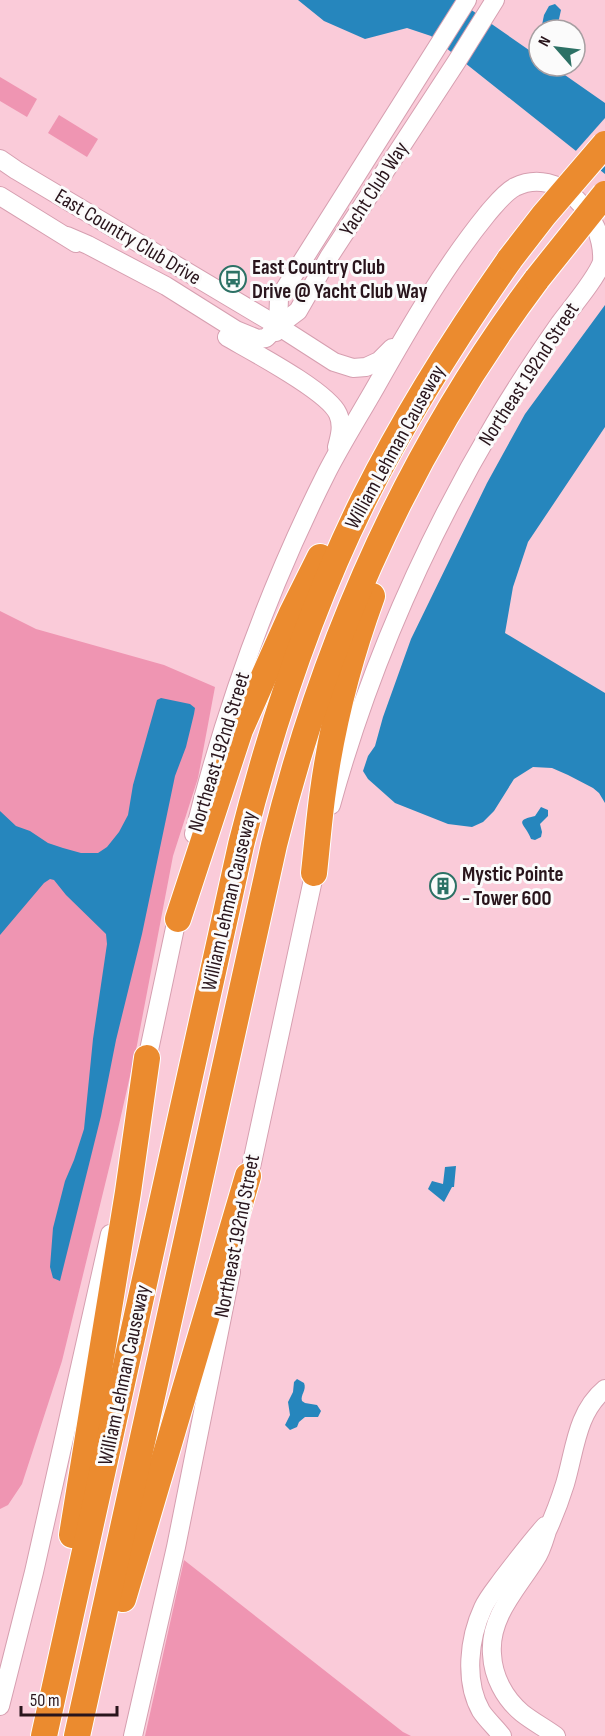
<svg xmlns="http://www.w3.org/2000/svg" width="605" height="1736" font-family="'Sofia Sans Condensed',sans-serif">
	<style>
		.green { fill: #ef95b2 }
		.water { fill: #2686bd }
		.pier { fill: #facbd9 }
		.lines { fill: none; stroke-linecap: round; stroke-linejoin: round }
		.minor-casing { stroke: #d69fb0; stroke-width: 20 }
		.highway-casing { stroke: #fff; stroke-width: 28 }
		.minor { stroke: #fff; stroke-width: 18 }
		.highway { stroke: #eb8b2f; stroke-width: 26 }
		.highway-bridge-casing { stroke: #fff; stroke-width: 28; stroke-linecap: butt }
		.highway-bridge { stroke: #eb8b2f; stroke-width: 26 }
		.labels { text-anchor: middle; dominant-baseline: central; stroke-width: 6; stroke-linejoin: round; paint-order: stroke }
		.street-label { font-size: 21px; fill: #29151c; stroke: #fbfbfb }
		.poi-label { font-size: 21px; font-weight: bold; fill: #29151c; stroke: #fbfbfb; text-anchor: start }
	</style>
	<rect width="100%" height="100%" fill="#facbd9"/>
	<g class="green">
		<polygon points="0,77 37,99 27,117 0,101"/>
		<polygon points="59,115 98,139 87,157 48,133"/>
		<polygon points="0,611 36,629 164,665 215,687 198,778 173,856 137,1045 111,1160 62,1361 22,1484 8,1505 0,1509"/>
		<polygon points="184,1560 403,1732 411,1736 145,1736"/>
	</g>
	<g class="water">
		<polygon points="298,0 457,0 539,57 539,66 552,66 605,103 605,174 431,36 407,28 365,39 324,21"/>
		<polygon points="555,4 561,10 559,19 554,29 547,30 542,25 544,15 549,6"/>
		<polygon points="605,305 605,427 528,542 513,587 505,633 605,693 605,803 599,793 593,788 568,775 552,768 533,767 514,779 494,811 483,822 472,827 448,824 395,803 368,779 363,771 368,756 375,746 383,717 411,639 487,483 525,414"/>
		<polygon points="161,698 190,704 195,708 194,714 186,747 175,776 142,934 116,1040 101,1116 60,1281 53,1278 50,1267 53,1228 65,1181 74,1160 84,1129 93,1039 107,944 106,934 66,895 54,880 50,879 44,883 0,935 0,811 16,826 30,831 48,843 63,848 81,853 98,853 107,847 119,832 128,815 133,785 157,700"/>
		<path d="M 541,807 L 548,810 L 548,816 L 540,824 L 542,832 L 541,837 L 535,840 L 531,839 C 526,824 512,821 535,816 Z"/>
		<polygon points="456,1166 454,1187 452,1187 444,1202 428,1189 432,1181 443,1184 445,1167"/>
		<path d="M 297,1379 L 304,1383 C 307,1390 300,1395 302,1401 L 305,1403 L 317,1405 L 321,1411 L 318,1417 L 305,1417 L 299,1422 L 297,1427 L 290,1430 L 285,1425 L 290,1415 L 288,1402 L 293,1392 L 294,1382 Z"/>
	</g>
	<polygon class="pier" points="605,118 605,166 598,173 574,153"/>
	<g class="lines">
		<defs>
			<g id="minor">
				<polyline points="0,159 16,170 278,326 334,362 353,368 366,367 379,361 392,348"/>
				<polyline points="0,196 76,243"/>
				<polyline points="67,236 88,245 166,286 236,330 258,339 266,338 278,326 298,311 329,257 457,61 495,0"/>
				<polyline points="276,332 278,326 279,298 467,0"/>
				<path d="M 227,337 C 251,351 328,391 338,414 C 343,425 340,436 337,447"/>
				<path d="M 194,834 C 225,709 269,587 327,472 C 342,443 359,416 375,388 C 409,328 444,267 488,213 C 496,204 504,193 515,187 C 559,165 605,216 602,262 C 596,279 571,308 560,323 C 537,356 515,389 495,423 C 424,543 368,671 331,805"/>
				<polyline points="145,1069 179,909"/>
				<polyline points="247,1186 317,861"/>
				<polyline points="0,1706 34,1572 110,1234"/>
				<polyline points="133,1736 176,1547 231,1272"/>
				<path d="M 502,1736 C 496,1728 487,1720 481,1711 C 464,1681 469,1638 483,1608 C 488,1597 497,1587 504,1577 C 517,1560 530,1543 545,1526"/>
				<path d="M 556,1736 C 545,1728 532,1721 522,1713 C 504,1698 493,1676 492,1654 C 489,1617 517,1589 535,1560 C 541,1552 544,1541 547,1531 C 554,1516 560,1500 565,1484 C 575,1451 576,1413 605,1389"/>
			</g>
			<g id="highway">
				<path d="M 314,873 C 317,846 319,819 323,791 C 332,725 349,659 372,596"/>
				<polyline points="178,919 240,730 292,613 320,557"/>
				<polyline points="72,1535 128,1192 147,1058"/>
				<polyline points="123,1599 248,1176"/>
				<path d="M 44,1736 L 241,845 C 271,726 309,610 364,499 C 406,415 456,336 510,259"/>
				<path d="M 77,1736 L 274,845 C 325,638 409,450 537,279"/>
			</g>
		</defs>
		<use href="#minor" class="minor-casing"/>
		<use href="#highway" class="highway-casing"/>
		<use href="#minor" class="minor"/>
		<use href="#highway" class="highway"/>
		<defs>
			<g id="highway-bridge">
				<polyline points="510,259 544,215 605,144"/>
				<polyline points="537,279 605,194"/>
			</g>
		</defs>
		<use href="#highway-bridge" class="highway-bridge-casing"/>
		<use href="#highway-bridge" class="highway-bridge"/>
	</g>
	<defs>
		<symbol id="bus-ring" viewBox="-11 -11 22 22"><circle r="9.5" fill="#fbfbfb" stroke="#2c7165" stroke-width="1.5"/><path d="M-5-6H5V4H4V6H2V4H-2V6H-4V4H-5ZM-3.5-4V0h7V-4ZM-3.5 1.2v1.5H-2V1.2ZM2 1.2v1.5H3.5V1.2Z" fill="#2c7165"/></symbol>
		<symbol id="building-ring" viewBox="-11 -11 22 22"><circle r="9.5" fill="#fbfbfb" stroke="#2c7165" stroke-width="1.5"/><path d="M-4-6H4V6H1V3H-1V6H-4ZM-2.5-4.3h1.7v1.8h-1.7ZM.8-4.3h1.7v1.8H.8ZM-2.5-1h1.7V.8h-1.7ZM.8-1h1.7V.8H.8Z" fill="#2c7165"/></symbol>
	</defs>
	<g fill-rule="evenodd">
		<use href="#bus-ring" x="218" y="264" width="30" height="30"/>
		<use href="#building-ring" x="428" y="871" width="30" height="30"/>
	</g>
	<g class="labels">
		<g class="street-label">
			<text transform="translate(374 189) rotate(-57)">Yacht Club Way</text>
			<text transform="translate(128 237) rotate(31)">East Country Club Drive</text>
			<text transform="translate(529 374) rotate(-57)">Northeast 192nd Street</text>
			<text transform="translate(395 447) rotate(-61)">William Lehman Causeway</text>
			<text transform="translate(219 752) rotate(-73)">Northeast 192nd Street</text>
			<text transform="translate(229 901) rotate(-77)">William Lehman Causeway</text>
			<text transform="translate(237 1236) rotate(-79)">Northeast 192nd Street</text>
			<text transform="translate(124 1375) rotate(-78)">William Lehman Causeway</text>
		</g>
		<g class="poi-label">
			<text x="252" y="267">East Country Club<tspan x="252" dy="24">Drive @ Yacht Club Way</tspan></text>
			<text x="462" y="874">Mystic Pointe<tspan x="462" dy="24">- Tower 600</tspan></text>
		</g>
	</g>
	<g transform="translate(557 48) rotate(298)"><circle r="28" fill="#fbfbfb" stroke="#a79fa2" stroke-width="1.5"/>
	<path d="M0-4.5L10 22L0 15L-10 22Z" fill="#2c7165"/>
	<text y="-9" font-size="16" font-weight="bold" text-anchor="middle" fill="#29151c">N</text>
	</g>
	<path d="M21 1706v9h96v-9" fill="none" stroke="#29151c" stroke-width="3"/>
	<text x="30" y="1706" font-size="18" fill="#29151c" stroke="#fbfbfb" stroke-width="4.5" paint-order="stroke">50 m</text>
</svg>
